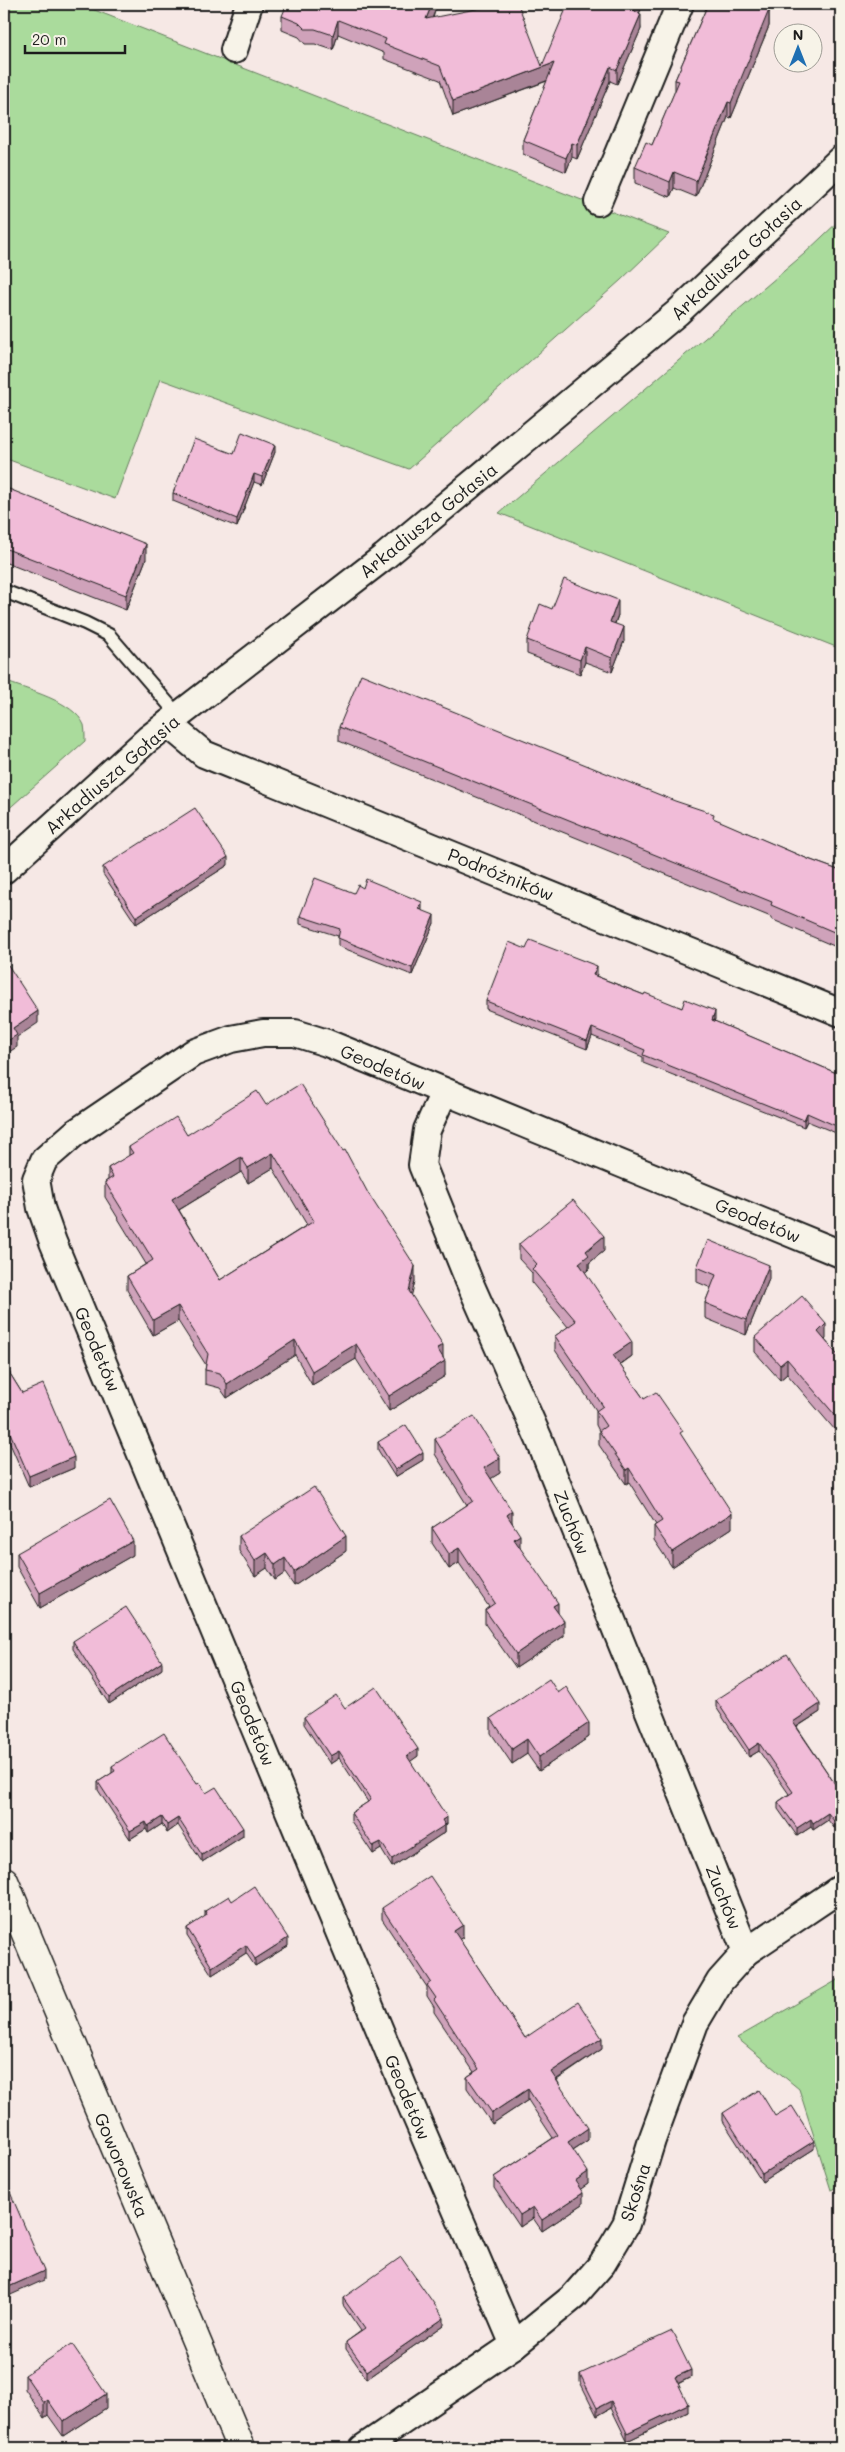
<svg xmlns="http://www.w3.org/2000/svg" width="845" height="2452" font-family="Mali,sans-serif">
	<style>
		.green { fill: #aadb9c; stroke: #637c5c }
		.lines { fill: none; stroke-linecap: round; stroke-linejoin: round }
		.lane-casing { stroke: #1c1c1c; stroke-width: 16 }
		.street-casing { stroke: #1c1c1c; stroke-width: 30 }
		.secondary-casing { stroke: #1c1c1c; stroke-width: 31 }
		.lane { stroke: #f7f3e8; stroke-width: 12 }
		.street { stroke: #f7f3e8; stroke-width: 26 }
		.secondary { stroke: #f7f3e8; stroke-width: 28 }
		.wall { fill: #cfa2ba; stroke: #1c1c1c; fill-rule: evenodd }
		.shaded-wall { fill: #a98497; stroke: #1c1c1c }
		.building { fill: #f1bcd8; stroke: #1c1c1c; fill-rule: evenodd }
		.labels { text-anchor: middle; dominant-baseline: central; stroke-width: 5; stroke-linejoin: round; paint-order: stroke }
		.street-label { font-size: 18px; fill: #1c1c1c; stroke: #f7f3e8 }
	</style>
	<rect width="100%" height="100%" fill="#f6e8e5"/>
	<filter id="ink" filterUnits="userSpaceOnUse"><feTurbulence type="fractalNoise" baseFrequency=".02" numOctaves="2"/><feDisplacementMap in="SourceGraphic" scale="10" xChannelSelector="R" yChannelSelector="G"/><feConvolveMatrix kernelMatrix="1 2 1 2 8 2 1 2 1" color-interpolation-filters="sRGB"/></filter>
	<g filter="url(#ink)">
		<g class="green">
			<polygon points="4,4 79,4 669,234 621,280 409,469 160,379 115,499 4,458"/>
			<polygon points="841,219 841,649 499,513 804,254"/>
			<path d="M 4,681 C 27,690 74,701 84,725 C 85,730 85,736 85,741 L 4,813 Z"/>
			<polygon points="841,1978 841,2185 831,2190 799,2089 737,2038"/>
		</g>
		<g class="lines">
			<defs>
				<polyline id="lane" points="4,591 85,623 109,635 178,715"/>
				<g id="street">
					<polyline points="234,50 249,4"/>
					<polyline points="598,202 680,4"/>
					<polyline points="168,724 204,754 841,1013"/>
					<polyline points="4,870 148,739 384,557 677,313 841,159"/>
					<polyline points="444,1092 427,1130 422,1165 469,1281 539,1439 746,1952"/>
					<polyline points="514,2345 408,2098 53,1242 41,1208 36,1179 44,1160 75,1133 193,1053 231,1039 263,1033 295,1033 327,1043 841,1254"/>
					<polyline points="363,2448 514,2345 573,2297 602,2264 626,2224 652,2140 695,2023 720,1981 746,1952 841,1888"/>
				</g>
				<polyline id="secondary" points="4,1881 241,2448"/>
			</defs>
			<use href="#lane" class="lane-casing"/>
			<use href="#street" class="street-casing"/>
			<use href="#secondary" class="secondary-casing"/>
			<use href="#lane" class="lane"/>
			<use href="#street" class="street"/>
			<use href="#secondary" class="secondary"/>
		</g>
		<g class="wall">
			<polygon points="165,4 182,4 180,9"/>
			<polygon points="435,4 435,11 433,18 542,66 641,4 641,9 639,14 641,29 617,84 610,81 577,159 572,157 566,172 523,154 523,140 547,81 453,116 440,80 384,59 384,53 338,34 333,50 315,44 305,44 299,37 282,30 282,16"/>
			<polygon points="708,4 772,4 769,13 769,26 731,118 728,117 696,197 674,188 670,197 635,183 635,167 652,145 675,91 675,80"/>
			<polygon points="275,452 262,485 254,482 237,527 173,501 173,493 234,454"/>
			<polygon points="4,487 146,559 126,610 4,562"/>
			<polygon points="552,609 618,615 615,624 624,641 612,672 585,662 580,674 527,654 527,640"/>
			<polygon points="339,727 714,819 808,859 841,871 841,949 771,919 771,917 339,741"/>
			<polygon points="228,865 136,924 103,874 103,867"/>
			<polygon points="354,893 422,909 421,910 434,923 412,975 338,946 338,936 300,924 300,916"/>
			<polygon points="526,949 597,974 596,976 644,995 715,1019 714,1021 841,1075 841,1135 807,1121 804,1127 643,1063 643,1057 592,1036 587,1049 486,1009 486,1001"/>
			<path d="M 266,1105 L 415,1281 L 411,1295 L 443,1357 L 445,1376 L 389,1411 L 356,1359 L 312,1385 L 295,1355 L 227,1398 L 220,1388 L 205,1384 L 205,1370 L 206,1365 L 178,1321 L 153,1335 L 127,1290 L 127,1276 L 146,1264 L 105,1197 L 105,1182 L 108,1180 L 108,1168 L 129,1156 L 129,1147 L 187,1135 ZM 273,1168 L 307,1225 L 220,1280 L 179,1210 L 241,1172 L 248,1183 Z"/>
			<polygon points="519,1244 604,1251 589,1263 589,1269 585,1272 632,1356 620,1365 644,1399 683,1438 732,1528 672,1567 654,1540 654,1526 656,1525 629,1482 626,1484 599,1445 599,1431 596,1425 596,1410 555,1350 555,1336 568,1327 532,1283 532,1273 519,1259"/>
			<polygon points="697,1267 769,1279 746,1335 705,1318 705,1303 711,1288 697,1282"/>
			<polygon points="755,1337 826,1339 825,1340 841,1359 841,1437 787,1374 780,1380 755,1352"/>
			<polygon points="4,1364 22,1393 74,1468 29,1487 4,1430"/>
			<polygon points="435,1439 500,1473 491,1478 512,1522 520,1548 558,1613 564,1636 516,1668 485,1624 485,1610 489,1607 459,1563 449,1569 432,1543 432,1528 467,1505 435,1454"/>
			<polygon points="378,1442 423,1460 395,1477 378,1450"/>
			<polygon points="841,1493 841,1515 838,1510 838,1495"/>
			<polygon points="239,1536 346,1551 294,1586 285,1573 275,1580 267,1568 255,1576 239,1551"/>
			<polygon points="17,1553 133,1555 40,1608 17,1567"/>
			<polygon points="73,1641 162,1669 109,1704 73,1649"/>
			<polygon points="558,1693 589,1737 539,1771 527,1754 512,1764 491,1733 491,1718"/>
			<polygon points="716,1700 820,1712 797,1727 835,1784 834,1828 828,1820 813,1830 811,1827 797,1836 778,1809 778,1802 789,1794 759,1751 749,1757 716,1707"/>
			<polygon points="345,1708 418,1756 410,1761 447,1824 445,1825 445,1832 392,1867 381,1849 373,1854 351,1821 351,1813 368,1802 339,1758 330,1764 304,1724 304,1717"/>
			<polygon points="112,1766 197,1784 206,1793 243,1836 202,1862 178,1825 167,1833 162,1824 148,1833 146,1829 130,1839 98,1790 98,1782 112,1773"/>
			<polygon points="232,1901 288,1946 255,1966 246,1953 212,1975 187,1936 187,1928 205,1917 205,1911"/>
			<polygon points="382,1908 463,1937 459,1939 525,2038 602,2049 557,2080 588,2140 573,2150 588,2184 580,2189 583,2204 542,2231 533,2218 520,2227 494,2188 494,2177 553,2138 528,2100 492,2124 467,2088 467,2077 474,2072 434,2012 434,2007 427,1996 427,1987 382,1919"/>
			<polygon points="723,2113 775,2116 814,2149 762,2182 723,2121"/>
			<polygon points="343,2298 444,2325 367,2379 346,2349 346,2342 361,2331 343,2305"/>
			<polygon points="580,2374 691,2377 678,2384 688,2412 627,2441 611,2408 597,2416 580,2382"/>
			<polygon points="25,2375 106,2408 63,2436 48,2415 44,2418 25,2389"/>
		</g>
		<g class="shaded-wall">
			<polygon points="432,4 435,4 435,11 426,34 426,19"/>
			<polygon points="637,4 641,4 641,9 634,26 634,11"/>
			<polygon points="766,4 772,4 769,13 769,26 731,118 731,103"/>
			<polygon points="641,14 641,29 617,84 617,70"/>
			<polygon points="338,20 338,34 333,50 333,35"/>
			<polygon points="554,63 554,78 453,116 453,101"/>
			<polygon points="610,67 610,81 577,159 577,145"/>
			<polygon points="728,102 728,117 696,197 696,181"/>
			<polygon points="572,143 572,157 566,172 566,158"/>
			<polygon points="674,172 674,188 670,197 670,182"/>
			<polygon points="275,445 275,452 262,485 262,477"/>
			<polygon points="254,474 254,482 237,527 237,519"/>
			<polygon points="146,544 146,559 126,610 126,595"/>
			<polygon points="618,600 618,615 610,636 610,622"/>
			<polygon points="624,627 624,641 612,672 612,658"/>
			<polygon points="585,647 585,662 580,674 580,660"/>
			<polygon points="228,857 228,865 136,924 136,917"/>
			<polygon points="422,902 422,909 419,917 419,909"/>
			<polygon points="434,915 434,923 412,975 412,968"/>
			<polygon points="597,966 597,974 593,983 593,975"/>
			<polygon points="38,1011 38,1023 17,1037 17,1047 4,1055 4,1043 13,1028"/>
			<polygon points="715,1011 715,1019 712,1027 712,1020"/>
			<polygon points="592,1028 592,1036 587,1049 587,1041"/>
			<polygon points="807,1113 807,1121 804,1127 804,1120"/>
			<polygon points="273,1153 273,1168 248,1183 248,1168"/>
			<polygon points="241,1157 241,1172 172,1214 172,1199"/>
			<polygon points="604,1236 604,1251 589,1263 589,1269 579,1278 579,1263 586,1251"/>
			<polygon points="769,1265 769,1279 746,1335 746,1320"/>
			<polygon points="415,1266 415,1281 409,1306 409,1291"/>
			<polygon points="178,1306 178,1321 153,1335 153,1320"/>
			<polygon points="826,1324 826,1339 818,1346 818,1332"/>
			<polygon points="295,1340 295,1355 227,1398 227,1384"/>
			<polygon points="632,1342 632,1356 613,1369 613,1355"/>
			<polygon points="356,1344 356,1359 312,1385 312,1371"/>
			<polygon points="443,1345 443,1360 437,1348"/>
			<polygon points="787,1359 787,1374 780,1380 780,1365"/>
			<polygon points="445,1361 445,1376 389,1411 389,1396"/>
			<polygon points="423,1452 423,1460 395,1477 395,1470"/>
			<polygon points="74,1457 74,1468 29,1487 29,1476"/>
			<polygon points="500,1458 500,1473 484,1483 484,1468"/>
			<polygon points="629,1468 629,1482 626,1484 626,1470"/>
			<polygon points="512,1511 512,1526 507,1515"/>
			<polygon points="732,1513 732,1528 672,1567 672,1552"/>
			<polygon points="520,1535 520,1550 514,1539"/>
			<polygon points="346,1536 346,1551 294,1586 294,1572"/>
			<polygon points="133,1541 133,1555 40,1608 40,1593"/>
			<polygon points="459,1548 459,1563 449,1569 449,1554"/>
			<polygon points="267,1553 267,1568 255,1576 255,1561"/>
			<polygon points="285,1558 285,1573 275,1580 275,1565"/>
			<polygon points="558,1603 558,1618 553,1606"/>
			<polygon points="564,1621 564,1636 516,1668 516,1654"/>
			<polygon points="162,1662 162,1669 109,1704 109,1697"/>
			<polygon points="820,1704 820,1712 793,1729 793,1722"/>
			<polygon points="589,1723 589,1737 539,1771 539,1757"/>
			<polygon points="527,1739 527,1754 512,1764 512,1749"/>
			<polygon points="759,1743 759,1751 749,1757 749,1750"/>
			<polygon points="418,1749 418,1756 407,1764 407,1756"/>
			<polygon points="339,1751 339,1758 330,1764 330,1756"/>
			<polygon points="828,1813 828,1820 813,1830 813,1823"/>
			<polygon points="841,1815 841,1823 834,1828 834,1821"/>
			<polygon points="162,1817 162,1824 148,1833 148,1826"/>
			<polygon points="447,1817 447,1824 445,1825 445,1832 392,1867 392,1859 442,1820"/>
			<polygon points="178,1818 178,1825 167,1833 167,1825"/>
			<polygon points="811,1819 811,1827 797,1836 797,1828"/>
			<polygon points="146,1822 146,1829 130,1839 130,1831"/>
			<polygon points="243,1828 243,1836 202,1862 202,1855"/>
			<polygon points="381,1842 381,1849 373,1854 373,1846"/>
			<polygon points="463,1925 463,1937 454,1943 454,1931"/>
			<polygon points="288,1938 288,1946 255,1966 255,1959"/>
			<polygon points="246,1945 246,1953 212,1975 212,1967"/>
			<polygon points="602,2038 602,2049 551,2083 551,2072"/>
			<polygon points="528,2089 528,2100 492,2124 492,2113"/>
			<polygon points="588,2128 588,2140 568,2153 568,2142"/>
			<polygon points="814,2141 814,2149 762,2182 762,2174"/>
			<polygon points="588,2172 588,2184 575,2193 575,2181"/>
			<polygon points="583,2193 583,2204 542,2231 542,2220"/>
			<polygon points="533,2207 533,2218 520,2227 520,2215"/>
			<polygon points="44,2271 44,2280 4,2298 4,2289"/>
			<polygon points="444,2318 444,2325 367,2379 367,2371"/>
			<polygon points="691,2370 691,2377 675,2385 675,2377"/>
			<polygon points="106,2394 106,2408 63,2436 63,2422"/>
			<polygon points="48,2400 48,2415 44,2418 44,2403"/>
			<polygon points="611,2401 611,2408 597,2416 597,2408"/>
			<polygon points="688,2404 688,2412 627,2441 627,2433"/>
		</g>
		<g class="building">
			<polygon points="287,4 432,4 426,19 486,7 494,4 518,4 542,66 568,4 637,4 634,11 641,14 617,70 610,67 577,145 572,143 566,158 523,140 554,63 453,101 440,66 384,44 386,39 338,20 333,35 315,29 305,29 299,23 282,16"/>
			<polygon points="708,4 766,4 764,8 769,10 731,103 728,102 696,181 674,172 670,182 635,167 646,142 652,145 679,81 675,80"/>
			<polygon points="242,432 275,445 262,477 254,474 237,519 173,493 194,439 234,454"/>
			<polygon points="4,487 146,544 126,595 4,548"/>
			<polygon points="564,579 618,600 610,622 624,627 612,658 585,647 580,660 527,640 540,604 552,609"/>
			<polygon points="361,674 675,801 714,814 713,818 808,859 841,871 841,935 771,905 772,902 339,727"/>
			<polygon points="195,808 228,857 136,917 103,867"/>
			<polygon points="315,878 354,893 358,885 363,888 366,879 422,902 419,909 434,915 412,968 338,938 340,929 300,916"/>
			<polygon points="530,940 597,966 593,975 644,995 645,993 682,1008 685,999 715,1011 712,1020 841,1075 841,1128 807,1113 804,1120 643,1055 645,1050 592,1028 587,1041 486,1001 509,942 526,949"/>
			<polygon points="8,965 38,1011 13,1028 17,1035 4,1043 4,967"/>
			<path d="M 300,1084 L 343,1151 L 345,1150 L 368,1193 L 415,1266 L 409,1291 L 443,1345 L 437,1348 L 445,1361 L 389,1396 L 356,1344 L 312,1371 L 295,1340 L 227,1384 L 220,1373 L 205,1370 L 208,1354 L 178,1306 L 153,1320 L 127,1276 L 153,1260 L 105,1182 L 113,1177 L 108,1168 L 133,1153 L 129,1147 L 176,1117 L 187,1135 L 257,1091 L 266,1105 ZM 273,1153 L 314,1221 L 220,1280 L 172,1199 L 241,1157 L 248,1168 Z"/>
			<polygon points="573,1200 604,1236 586,1251 589,1255 579,1263 632,1342 613,1355 644,1399 656,1392 683,1431 680,1433 732,1513 672,1552 654,1526 662,1521 629,1468 626,1470 599,1431 606,1426 596,1411 603,1406 555,1336 576,1321 532,1269 537,1264 519,1244"/>
			<polygon points="708,1240 769,1265 746,1320 705,1303 716,1275 697,1267"/>
			<polygon points="802,1296 826,1324 818,1332 841,1359 841,1422 787,1359 780,1365 755,1337"/>
			<polygon points="4,1364 22,1393 43,1384 74,1457 29,1476 4,1419"/>
			<polygon points="474,1416 500,1458 484,1468 512,1511 507,1515 520,1535 514,1539 558,1603 553,1606 564,1621 516,1654 485,1610 495,1603 459,1548 449,1554 432,1528 473,1501 435,1439"/>
			<polygon points="406,1425 423,1452 395,1470 378,1442"/>
			<polygon points="314,1487 346,1536 294,1572 285,1558 275,1565 267,1553 255,1561 239,1536"/>
			<polygon points="841,1493 841,1500 838,1495"/>
			<polygon points="110,1500 133,1541 40,1593 17,1553"/>
			<polygon points="126,1607 162,1662 109,1697 73,1641"/>
			<polygon points="787,1654 820,1704 793,1722 835,1784 841,1780 841,1815 834,1821 828,1813 813,1823 811,1819 797,1828 778,1802 793,1792 759,1743 749,1750 716,1700"/>
			<polygon points="549,1679 558,1693 566,1687 589,1723 539,1757 527,1739 512,1749 491,1718"/>
			<polygon points="376,1687 418,1749 407,1756 447,1817 442,1820 445,1825 392,1859 381,1842 373,1846 351,1813 371,1800 339,1751 330,1756 304,1717 336,1695 345,1708"/>
			<polygon points="164,1733 197,1784 200,1783 206,1793 216,1787 243,1828 202,1855 178,1818 167,1825 162,1817 148,1826 146,1822 130,1831 98,1782 115,1771 112,1766"/>
			<polygon points="430,1876 463,1925 454,1931 525,2038 578,2002 602,2038 551,2072 588,2128 568,2142 588,2172 575,2181 583,2193 542,2220 533,2207 520,2215 494,2177 558,2135 528,2089 492,2113 467,2077 479,2069 434,2000 436,1998 427,1985 431,1982 382,1908"/>
			<polygon points="254,1886 288,1938 255,1959 246,1945 212,1967 187,1928 207,1915 205,1911 229,1896 232,1901"/>
			<polygon points="759,2090 775,2116 792,2106 814,2141 762,2174 723,2113"/>
			<polygon points="9,2190 44,2271 4,2289 4,2193"/>
			<polygon points="401,2257 444,2318 367,2371 346,2342 365,2329 343,2298"/>
			<polygon points="672,2331 691,2370 675,2377 688,2404 627,2433 611,2401 597,2408 580,2374"/>
			<polygon points="72,2344 106,2394 63,2422 48,2400 44,2403 25,2375"/>
		</g>
	</g>
	<g class="labels">
		<g class="street-label">
			<text transform="translate(736 258) rotate(-43)">Arkadiusza Gołasia</text>
			<text transform="translate(428 520) rotate(-39)">Arkadiusza Gołasia</text>
			<text transform="translate(112 774) rotate(-41)">Arkadiusza Gołasia</text>
			<text transform="translate(501 874) rotate(22)">Podróżników</text>
			<text transform="translate(383 1067) rotate(23)">Geodetów</text>
			<text transform="translate(758 1220) rotate(22)">Geodetów</text>
			<text transform="translate(98 1349) rotate(67)">Geodetów</text>
			<text transform="translate(572 1522) rotate(68)">Zuchów</text>
			<text transform="translate(253 1723) rotate(68)">Geodetów</text>
			<text transform="translate(724 1897) rotate(68)">Zuchów</text>
			<text transform="translate(408 2097) rotate(67)">Geodetów</text>
			<text transform="translate(122 2165) rotate(67)">Goworowska</text>
			<text transform="translate(635 2192) rotate(-72)">Skośna</text>
		</g>
	</g>
	<rect width="845" height="2452" fill="none" stroke="#f7f3e8" stroke-width="20"/>
	<rect x="10" y="10" width="825" height="2432" fill="none" stroke="#1c1c1c" stroke-width="2" filter="url(#ink)"/>
	<g transform="translate(798 48)"><circle r="24" fill="#f7f3e8" stroke="#9f9d96"/>
	<path d="M0-4L9 19L0 12L-9 19Z" fill="#1f6fb2"/>
	<text y="-8" font-size="14" font-weight="bold" text-anchor="middle" fill="#1c1c1c">N</text>
	</g>
	<path d="M25 45v8h100v-8" fill="none" stroke="#1c1c1c" stroke-width="2.5"/>
	<text x="32" y="45" font-size="15" fill="#1c1c1c" stroke="#f7f3e8" stroke-width="4" paint-order="stroke">20 m</text>
</svg>
